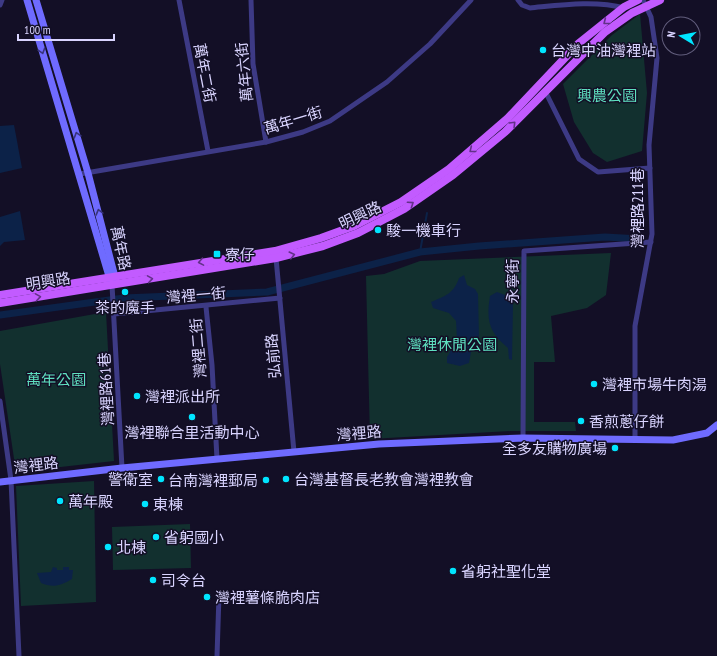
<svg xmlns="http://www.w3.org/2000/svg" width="717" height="656" font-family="'PT Sans Narrow','Noto Sans TC',sans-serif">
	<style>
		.green { fill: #12302f }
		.water { fill: #0c2248 }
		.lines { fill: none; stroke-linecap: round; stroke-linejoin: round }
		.stream { stroke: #0c2248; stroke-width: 2 }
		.canal { stroke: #0c2248; stroke-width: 7 }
		.street { stroke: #3d3a85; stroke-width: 5 }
		.secondary { stroke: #6f6bff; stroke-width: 7 }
		.primary { stroke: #c25bff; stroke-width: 8 }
		.oneway { stroke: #623188 }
		.oneway2 { stroke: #38347d }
		.poi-dot { fill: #00e5ff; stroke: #130f26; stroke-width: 1.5 }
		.labels { text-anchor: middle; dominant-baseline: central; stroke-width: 3; stroke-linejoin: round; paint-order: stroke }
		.poi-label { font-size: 15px; fill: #d9d4ff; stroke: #130f26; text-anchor: start }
		.street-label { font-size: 15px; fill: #d9d4ff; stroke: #130f26 }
		.park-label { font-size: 15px; fill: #5fe0c0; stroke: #130f26 }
	</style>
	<rect width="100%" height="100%" fill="#130f26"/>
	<g class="green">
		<polygon points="640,14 647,93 642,151 607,162 593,153 574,122 563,84 612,35"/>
		<polygon points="611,253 606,295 587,308 551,316 555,362 534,362 534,422 575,422 576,431 511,431 370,439 366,276 384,274 420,261"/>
		<polygon points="106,312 114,461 16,472 0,364 0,331"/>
		<polygon points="94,481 96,602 21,606 16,486"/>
		<polygon points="190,524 191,568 113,570 112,527"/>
	</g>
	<g class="water">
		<polygon points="14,125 22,168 0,173 0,126"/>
		<polygon points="20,211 25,240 4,242 0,246 0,217"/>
		<path d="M 464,275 L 467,285 L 475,289 L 478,294 L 479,338 L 471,352 L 469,363 L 460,366 L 447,363 L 447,357 L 457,340 L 456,321 L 449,313 L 433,308 L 431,302 C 446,296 454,293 459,278 Z"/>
		<path d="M 497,292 L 505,295 L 513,303 L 512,360 L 509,359 L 508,348 C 489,332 486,321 490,296 Z"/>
		<path d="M 53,567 L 57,568 L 57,570 L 63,570 L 63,567 L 69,567 L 69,570 L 73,570 L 72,579 C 60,586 53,588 41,583 L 37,573 L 51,572 Z"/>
	</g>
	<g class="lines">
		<polyline class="stream" points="420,252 427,213"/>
		<polyline class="canal" points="0,315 124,298 267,292 420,252 479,246 605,237 640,239"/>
		<g class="street">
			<polyline points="179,0 208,151"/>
			<polyline points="251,0 253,64 266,142"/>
			<path d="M 518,0 L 522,5 L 530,8 C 561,5 594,0 625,8"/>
			<polyline points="0,5 2,0"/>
			<polyline points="545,91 579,159 598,172 650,168"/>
			<polyline points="80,174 266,142 303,132 330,121 387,82 430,44 471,0"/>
			<polyline points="276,258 294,452"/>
			<polyline points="112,285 122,468"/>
			<polyline points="206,307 212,365 217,459"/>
			<polyline points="114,314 280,298"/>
			<polyline points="0,401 11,480 19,656"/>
			<polyline points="523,438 524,251 651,242"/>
			<polyline points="635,440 635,326 652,234 649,145 657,58 651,17 643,0"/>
			<polyline points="217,656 219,595"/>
		</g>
		<g class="secondary">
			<polyline points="27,0 111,283"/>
			<polyline points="36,0 88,173 115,277 113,281"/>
			<polyline points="0,482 122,468 379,444 523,438 673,440 707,433 717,425"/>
		</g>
		<g class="primary">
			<polyline points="0,295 275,251 321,238 354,226 401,202 449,169 508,118 579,43 624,7 638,0"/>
			<polyline points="0,303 276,258 323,246 358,233 404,209 453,175 505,132 605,32 632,13 660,0"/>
		</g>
	</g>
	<defs><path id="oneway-chevron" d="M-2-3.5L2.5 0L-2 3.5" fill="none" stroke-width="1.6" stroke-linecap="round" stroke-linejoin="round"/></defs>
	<g class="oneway">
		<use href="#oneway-chevron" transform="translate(606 22) rotate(142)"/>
		<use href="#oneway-chevron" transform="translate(513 124) rotate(-45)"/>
		<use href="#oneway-chevron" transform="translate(472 150) rotate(141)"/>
		<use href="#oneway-chevron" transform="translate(411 204) rotate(-34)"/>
		<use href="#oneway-chevron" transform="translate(292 255) rotate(-14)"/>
		<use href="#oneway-chevron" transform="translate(201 262) rotate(170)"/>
		<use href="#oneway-chevron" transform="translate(150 279) rotate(-9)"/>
		<use href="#oneway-chevron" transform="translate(38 297) rotate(-9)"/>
	</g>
	<g class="oneway2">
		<use href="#oneway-chevron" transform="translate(42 51) rotate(73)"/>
		<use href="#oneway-chevron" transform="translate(77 135) rotate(-107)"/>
		<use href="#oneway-chevron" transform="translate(99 212) rotate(-105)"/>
	</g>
	<g class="poi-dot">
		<circle cx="543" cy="50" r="4"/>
		<circle cx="378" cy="230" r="4"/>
		<rect x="213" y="250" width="8" height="8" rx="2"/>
		<circle cx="125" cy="292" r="4"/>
		<circle cx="594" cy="384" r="4"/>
		<circle cx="137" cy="396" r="4"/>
		<circle cx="192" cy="417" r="4"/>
		<circle cx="581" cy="421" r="4"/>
		<circle cx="615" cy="448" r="4"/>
		<circle cx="161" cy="479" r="4"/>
		<circle cx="286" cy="479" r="4"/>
		<circle cx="266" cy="480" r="4"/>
		<circle cx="60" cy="501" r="4"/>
		<circle cx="145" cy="504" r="4"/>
		<circle cx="156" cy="537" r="4"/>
		<circle cx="108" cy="547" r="4"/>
		<circle cx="453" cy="571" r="4"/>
		<circle cx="153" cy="580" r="4"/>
		<circle cx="207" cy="597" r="4"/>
	</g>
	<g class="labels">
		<g class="poi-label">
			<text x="551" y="50">台灣中油灣裡站</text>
			<text x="386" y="230">駿一機車行</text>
			<text x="225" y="254">寮仔</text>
			<text x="125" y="307" text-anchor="middle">茶的魔手</text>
			<text x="602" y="384">灣裡市場牛肉湯</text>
			<text x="145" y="396">灣裡派出所</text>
			<text x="589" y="421">香煎蔥仔餅</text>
			<text x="192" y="432" text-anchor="middle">灣裡聯合里活動中心</text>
			<text x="607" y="448" text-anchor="end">全多友購物廣場</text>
			<text x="153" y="479" text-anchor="end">警衛室</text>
			<text x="294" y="479">台灣基督長老教會灣裡教會</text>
			<text x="258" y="480" text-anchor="end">台南灣裡郵局</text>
			<text x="68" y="501">萬年殿</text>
			<text x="153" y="504">東棟</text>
			<text x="164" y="537">省躬國小</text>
			<text x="116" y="547">北棟</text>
			<text x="461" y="571">省躬社聖化堂</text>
			<text x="161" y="580">司令台</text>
			<text x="215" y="597">灣裡薯條脆肉店</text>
		</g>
		<g class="street-label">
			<text transform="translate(244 72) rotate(-96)">萬年六街</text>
			<text transform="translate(205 73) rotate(79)">萬年二街</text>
			<text transform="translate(293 120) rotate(-17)">萬年一街</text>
			<text transform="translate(637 208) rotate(-90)">灣裡路211巷</text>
			<text transform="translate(360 215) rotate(-25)">明興路</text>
			<text transform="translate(121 248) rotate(78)">萬年路</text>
			<text transform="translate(48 281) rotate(-9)">明興路</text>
			<text transform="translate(512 281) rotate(-90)">永寧街</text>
			<text transform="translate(196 295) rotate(-5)">灣裡一街</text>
			<text transform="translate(198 348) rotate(-95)">灣裡二街</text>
			<text transform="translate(273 356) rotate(-95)">弘前路</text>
			<text transform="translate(106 389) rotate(-93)">灣裡路61巷</text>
			<text transform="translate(359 433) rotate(-5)">灣裡路</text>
			<text transform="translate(36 465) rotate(-7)">灣裡路</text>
		</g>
		<g class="park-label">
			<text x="607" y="95">興農公園</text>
			<text x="452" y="344">灣裡休閒公園</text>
			<text x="56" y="379">萬年公園</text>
		</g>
	</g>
	<g transform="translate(681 36) rotate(280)"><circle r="19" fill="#130f26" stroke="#625e7d"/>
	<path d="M0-3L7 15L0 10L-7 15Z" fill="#00e5ff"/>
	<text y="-6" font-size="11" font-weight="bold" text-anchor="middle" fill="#d9d4ff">N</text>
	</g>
	<path d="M18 34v6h96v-6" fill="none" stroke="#d9d4ff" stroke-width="2"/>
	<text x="24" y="34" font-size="12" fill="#d9d4ff" stroke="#130f26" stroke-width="3" paint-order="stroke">100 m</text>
</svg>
